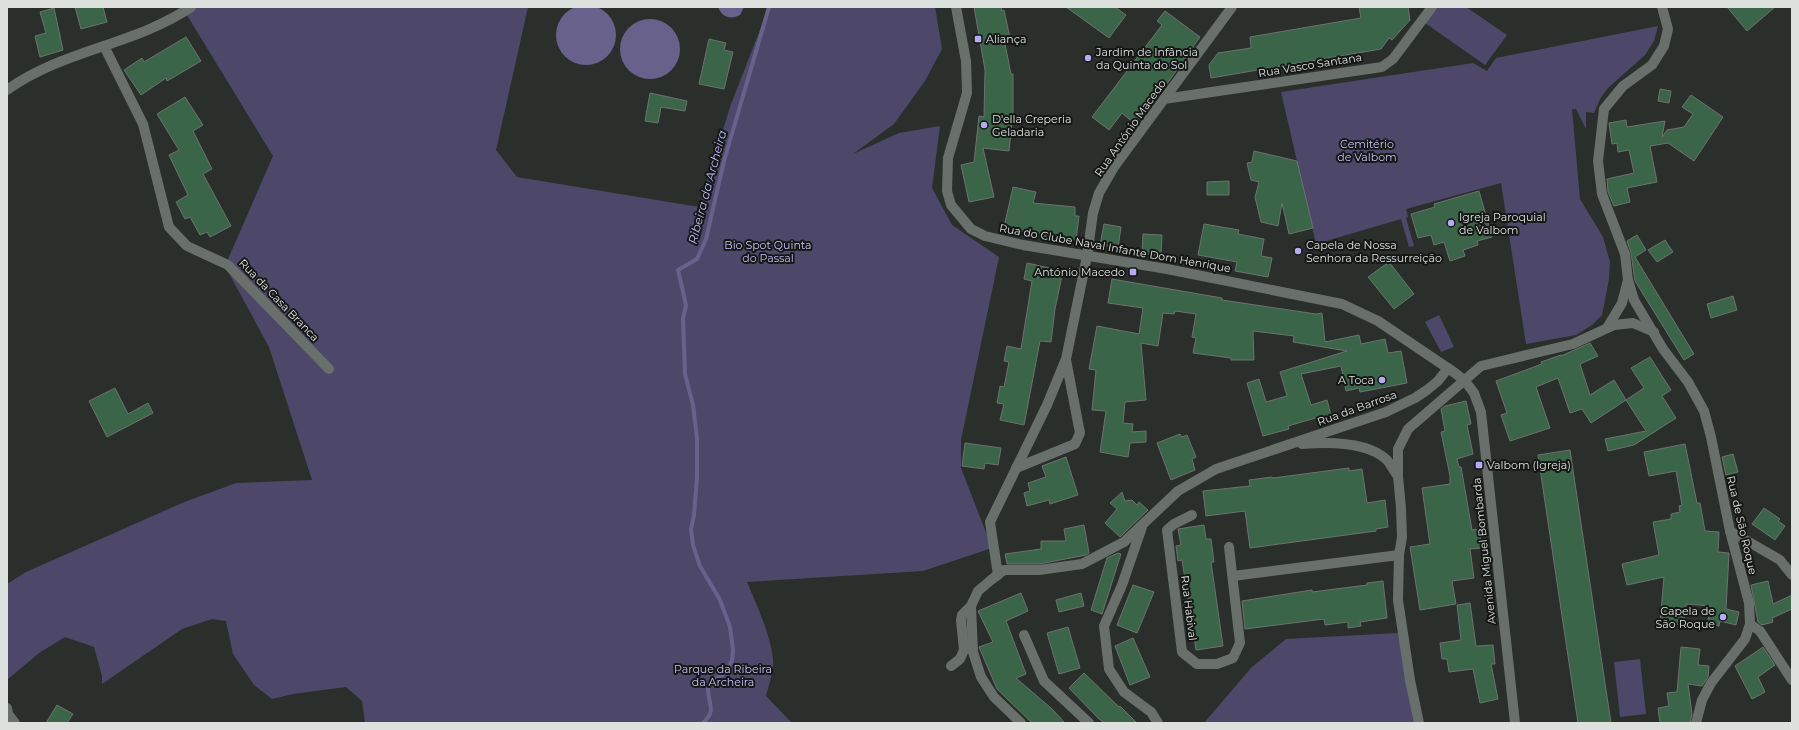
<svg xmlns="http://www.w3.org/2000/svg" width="1799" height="730" font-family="Montserrat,sans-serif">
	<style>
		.green { fill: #4d4869 }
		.water { fill: #68618b }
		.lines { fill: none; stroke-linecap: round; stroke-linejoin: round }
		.stream { stroke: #68618b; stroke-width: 4 }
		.building { fill: #3b6549; stroke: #6d726e }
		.minor { stroke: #696f6a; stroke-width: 10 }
		.poi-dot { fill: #b7abf7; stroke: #141715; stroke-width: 1.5 }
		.labels { text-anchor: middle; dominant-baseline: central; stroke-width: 4; stroke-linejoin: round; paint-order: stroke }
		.poi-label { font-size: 11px; fill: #dde1de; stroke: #141715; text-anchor: start }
		.street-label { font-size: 11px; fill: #dde1de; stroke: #141715 }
		.park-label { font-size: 11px; fill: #c8c0f7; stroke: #141715 }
		.water-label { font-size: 12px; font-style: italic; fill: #c2b8fc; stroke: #141715 }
	</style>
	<rect width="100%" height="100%" fill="#2a2f2b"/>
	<g class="green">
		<path d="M 182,7 L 528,7 L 496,150 L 517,177 L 699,207 L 731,104 L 769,7 L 935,7 L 942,49 L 925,81 L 894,124 L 853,154 L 899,133 L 940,126 L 932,188 L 952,225 L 999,257 L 961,440 L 961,468 L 992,548 L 923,571 L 747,582 C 757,606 770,633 773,659 C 774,671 769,684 766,696 L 792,723 L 365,723 L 362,701 L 346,687 L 293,694 L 272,699 L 254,685 L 233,654 L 226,621 L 212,619 L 182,629 L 102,684 L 102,676 L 94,647 L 65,637 L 39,653 L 7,680 L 7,584 L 26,572 L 182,503 L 236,483 L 312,480 L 269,347 L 225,266 L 273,156 Z"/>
		<polygon points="1436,7 1466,7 1507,35 1485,65 1425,23"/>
		<polygon points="1658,26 1654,41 1645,55 1608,88 1600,99 1594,113 1586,112 1586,129 1576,109 1572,109 1580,199 1603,237 1610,262 1609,279 1604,305 1602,315 1592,325 1576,335 1526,344 1501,183 1406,209 1408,217 1406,218 1414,246 1409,247 1401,219 1316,244 1281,92 1473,63 1487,71 1496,58"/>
		<polygon points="1439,315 1454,347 1441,352 1425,322"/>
		<polygon points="1398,633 1421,723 1204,723 1251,668 1286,639"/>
		<polygon points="1640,659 1646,714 1620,717 1614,662"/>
	</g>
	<g class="water">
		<circle cx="586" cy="35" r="30"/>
		<path d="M 718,7 L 744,7 L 740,15 C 730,20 722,17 718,7 Z"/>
		<circle cx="650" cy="49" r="30"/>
	</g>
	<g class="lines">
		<path class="stream" d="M 703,723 C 718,709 707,704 708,686 L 715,679 L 723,675 L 732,661 L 733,650 L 730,627 L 720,600 L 700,566 L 693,545 L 691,529 L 694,515 L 697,477 L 697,438 L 693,405 L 685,374 L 683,319 L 686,305 L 678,270 L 697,259 L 706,239 L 724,161 L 769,7"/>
	</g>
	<g class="building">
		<polygon points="75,7 103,7 107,22 81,29"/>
		<polygon points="974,7 1001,7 1002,11 1004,10 1010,38 1004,39 1011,74 1013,74 1013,112 1009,151 983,148 994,197 969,202 961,165 974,162 979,116 984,117 985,70"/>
		<polygon points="1066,7 1115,7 1126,15 1109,38"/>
		<polygon points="1359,7 1408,7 1410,20 1392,40 1389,38 1381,49 1211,78 1209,65 1218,53 1251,48 1250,37 1361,18"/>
		<polygon points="1727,7 1775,7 1747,31"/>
		<polygon points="54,8 63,50 40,57 35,36 46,33 40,12"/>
		<polygon points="1165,11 1200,37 1169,81 1135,124 1122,113 1109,130 1092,117 1162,25 1157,21"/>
		<polygon points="186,37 201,61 167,81 166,78 141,95 124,70 142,58 144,62"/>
		<polygon points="709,39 726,43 724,50 733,52 724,89 699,84"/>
		<polygon points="1660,89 1671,91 1669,103 1658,101"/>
		<polygon points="650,93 687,101 685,111 661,107 658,123 645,121"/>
		<polygon points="1691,95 1723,117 1694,161 1668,143 1650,146 1657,182 1627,188 1630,202 1614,206 1608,192 1607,179 1634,173 1629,150 1618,152 1617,143 1612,144 1609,123 1626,120 1627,127 1665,121 1662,137 1667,130 1684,127 1693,114 1682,107"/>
		<polygon points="185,97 203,125 193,131 212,169 203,174 231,226 210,237 207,232 200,235 190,217 185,219 176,202 188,195 169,155 179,150 157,114"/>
		<polygon points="1254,151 1297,161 1313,228 1289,234 1282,203 1278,226 1261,222 1255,197 1259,182 1251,180 1247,163 1252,162"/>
		<polygon points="1229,181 1229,195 1207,195 1207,182"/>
		<polygon points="1013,187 1036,192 1033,203 1075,207 1075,216 1079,216 1076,240 1042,237 1004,227"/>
		<polygon points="1479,191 1492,237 1477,241 1478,245 1463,250 1465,256 1450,261 1444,242 1434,245 1431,235 1418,238 1411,214 1435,207 1434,204"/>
		<polygon points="1104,224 1121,227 1118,248 1100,245"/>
		<polygon points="1204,224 1239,230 1238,234 1264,239 1261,256 1272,258 1268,277 1235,271 1237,262 1198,255"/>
		<polygon points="1143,234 1162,235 1161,255 1142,254"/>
		<polygon points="1637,235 1646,250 1635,257 1694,354 1684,360 1635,281 1631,253 1627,241"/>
		<polygon points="1665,240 1673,252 1657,262 1648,250"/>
		<polygon points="1389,262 1414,294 1394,309 1368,277"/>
		<polygon points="1027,263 1063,271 1055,309 1051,342 1040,341 1024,425 1000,420 1004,404 997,403 1000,386 1004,387 1009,362 1004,361 1007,346 1021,349 1032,281 1024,279"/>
		<polygon points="1112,279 1222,298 1222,300 1316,314 1322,313 1325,342 1359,335 1361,344 1385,339 1388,353 1401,351 1407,383 1360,392 1359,388 1346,391 1341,366 1301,374 1311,405 1327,400 1332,419 1321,423 1319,417 1288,426 1289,429 1263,436 1247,383 1259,379 1266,402 1287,396 1280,372 1347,351 1293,342 1294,336 1253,331 1254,360 1231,360 1231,358 1193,353 1196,338 1192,337 1196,314 1175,311 1174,314 1163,313 1158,346 1141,343 1146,400 1125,402 1123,423 1133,424 1132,432 1146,431 1146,442 1130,443 1128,457 1100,452 1106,411 1092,410 1096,370 1089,369 1097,326 1139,334 1143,308 1108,303"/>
		<polygon points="1733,296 1737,310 1711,318 1707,304"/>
		<polygon points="1590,343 1598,356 1580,364 1590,395 1614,380 1626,400 1644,388 1631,368 1650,357 1671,390 1662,396 1676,418 1634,445 1608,451 1605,439 1646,431 1626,400 1591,423 1582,409 1570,413 1558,378 1536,387 1550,428 1510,441 1501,415 1507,413 1496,381 1542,364 1541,362 1561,355 1561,356"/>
		<polygon points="115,388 128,414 148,403 153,413 107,437 89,401"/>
		<polygon points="1466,401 1471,424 1467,425 1473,454 1457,459 1459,467 1461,467 1472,530 1479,529 1482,548 1470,549 1474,578 1452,581 1456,604 1420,610 1410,547 1430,544 1422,488 1450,484 1450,476 1441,432 1445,431 1441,409 1445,406"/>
		<polygon points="1180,434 1182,437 1187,435 1196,457 1192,459 1195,470 1171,480 1157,443"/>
		<polygon points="965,443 1001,448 998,465 985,463 984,469 962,466"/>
		<polygon points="1685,444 1697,503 1700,503 1705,531 1719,532 1718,552 1729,553 1726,609 1739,612 1736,625 1720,621 1719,626 1707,624 1711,606 1686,604 1684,625 1660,623 1664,577 1627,585 1622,564 1659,555 1653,522 1671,519 1671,514 1680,512 1679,506 1682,505 1676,471 1649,476 1644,452"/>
		<polygon points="1570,450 1611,723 1578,723 1538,455"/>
		<polygon points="1733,454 1738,472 1726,475 1722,457"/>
		<polygon points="1066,457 1078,495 1050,504 1049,500 1027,506 1024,493 1030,491 1028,483 1046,477 1042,466"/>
		<polygon points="1349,468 1349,471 1362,469 1367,503 1385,500 1388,527 1376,529 1376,531 1250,548 1245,511 1206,516 1203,491 1250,486 1249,480 1272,477 1273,478"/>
		<polygon points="1122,492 1125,501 1132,500 1137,505 1139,502 1148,510 1120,537 1105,523 1117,509 1110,503"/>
		<polygon points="1764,508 1780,519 1778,521 1785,526 1775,540 1752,524"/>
		<polygon points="1084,525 1089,553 1086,555 1039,564 1007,564 1005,554 1041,549 1041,541 1066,541 1064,529"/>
		<polygon points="1204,525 1206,539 1211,539 1214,562 1211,562 1223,646 1196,650 1182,560 1178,561 1176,546 1181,545 1178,529"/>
		<polygon points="1118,553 1121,554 1102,614 1091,610 1107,558"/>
		<polygon points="1383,581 1387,618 1360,622 1361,626 1348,628 1348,622 1325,625 1324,619 1245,629 1242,601 1312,590 1312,592 1367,585 1367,583"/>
		<polygon points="1768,581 1773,604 1792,595 1792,609 1772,618 1773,622 1762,625 1758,622 1751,585"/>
		<polygon points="1133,585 1154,592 1137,633 1117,625"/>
		<polygon points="1021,593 1028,611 1006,621 1026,674 1016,678 1052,709 1065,723 1032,723 997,689 979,647 993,642 978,611"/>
		<polygon points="1081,593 1084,606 1059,612 1056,600"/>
		<polygon points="1470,603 1476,646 1493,645 1495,664 1491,664 1498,699 1480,703 1473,669 1449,672 1447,659 1442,659 1440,643 1461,640 1457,605"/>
		<polygon points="1068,627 1080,668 1059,674 1047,633"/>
		<polygon points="1133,638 1150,677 1130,685 1115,646"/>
		<polygon points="1681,647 1700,649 1698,665 1709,666 1708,677 1702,686 1688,684 1692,714 1690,723 1660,723 1658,708 1669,706 1667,693 1677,692"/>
		<polygon points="1763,647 1775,665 1758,677 1765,692 1752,699 1735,666"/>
		<polygon points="1084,673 1119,707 1120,706 1137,723 1105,723 1099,719 1069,688"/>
		<polygon points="57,705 73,714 67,723 46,723"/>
	</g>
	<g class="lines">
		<g class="minor">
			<polyline points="956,7 966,61 967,93 948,158 947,191 951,205 971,229 985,236 1023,245 1167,269 1342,304 1378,321 1455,373 1465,381 1474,393 1481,412 1515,723"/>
			<polyline points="104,46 143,124 169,227 187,246 228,265 329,369"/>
			<path d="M 7,90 C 62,50 135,45 191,7"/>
			<polyline points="1164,99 1382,67 1393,59 1432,7"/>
			<polyline points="1628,280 1634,300 1663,349 1688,382 1704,411 1711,437 1730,531 1749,603 1750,624 1745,639 1711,683 1702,700 1696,723"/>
			<polyline points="1607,328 1622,303 1628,280 1625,254 1602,194 1598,161 1604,109 1623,86 1652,65 1664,46 1668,29 1662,7"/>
			<path d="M 1302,444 C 1327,442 1367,441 1387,460 C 1391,465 1394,471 1398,476 L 1398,449 L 1408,429 L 1481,366 L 1573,344 L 1614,325 L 1633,323 L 1654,332"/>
			<polyline points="1016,468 1075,444 1080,433 1066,360"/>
			<polyline points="1398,476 1401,508 1402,537 1399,555 1398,600 1410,680 1419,723"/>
			<polyline points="1192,515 1174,524 1167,530 1182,652 1197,664 1217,664 1233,658 1240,643 1229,547"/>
			<polyline points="1142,527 1122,585 1104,626 1109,669 1124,692 1151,712 1158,723"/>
			<polyline points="1730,531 1780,560 1792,575"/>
			<polyline points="998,575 990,522 1047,405 1066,359 1087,256 1093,213 1099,193 1114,167 1232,7"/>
			<polyline points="1233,576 1399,555"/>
			<polyline points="1750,624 1760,631 1792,680"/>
			<polyline points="1024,635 1044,681 1089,723"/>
			<polyline points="951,666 960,659 964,650 961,620 962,615 971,606"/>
			<polyline points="7,708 8,714 15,723"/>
			<polyline points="1021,723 994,697 981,677 973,652 971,606 978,591 991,580 1004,570 1039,570 1082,564 1124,542 1178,491 1216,469 1386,412 1415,398 1427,390 1438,381 1448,368"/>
		</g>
	</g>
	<g class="poi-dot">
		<rect x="974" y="35" width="8" height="8" rx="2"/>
		<circle cx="1088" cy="58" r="4"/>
		<circle cx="984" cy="125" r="4"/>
		<circle cx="1451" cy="223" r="4"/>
		<circle cx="1298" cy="251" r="4"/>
		<rect x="1129" y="268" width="8" height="8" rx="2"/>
		<circle cx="1382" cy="380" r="4"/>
		<rect x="1475" y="461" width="8" height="8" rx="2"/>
		<circle cx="1723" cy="617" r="4"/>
	</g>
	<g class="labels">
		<g class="poi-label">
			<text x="986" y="39">Aliança</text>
			<text x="1096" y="52">Jardim de Infância<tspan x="1096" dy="13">da Quinta do Sol</tspan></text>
			<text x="992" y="119">D'ella Creperia<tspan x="992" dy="13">Geladaria</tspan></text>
			<text x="1459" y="217">Igreja Paroquial<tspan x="1459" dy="13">de Valbom</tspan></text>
			<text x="1306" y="245">Capela de Nossa<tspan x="1306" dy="13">Senhora da Ressurreição</tspan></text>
			<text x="1125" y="272" text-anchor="end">António Macedo</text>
			<text x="1374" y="380" text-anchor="end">A Toca</text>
			<text x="1487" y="465">Valbom (Igreja)</text>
			<text x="1715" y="611" text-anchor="end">Capela de<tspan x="1715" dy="13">São Roque</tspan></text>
		</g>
		<g class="street-label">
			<text transform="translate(1310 65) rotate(-9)">Rua Vasco Santana</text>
			<text transform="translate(1130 128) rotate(-55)">Rua António Macedo</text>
			<text transform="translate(1115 248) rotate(10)">Rua do Clube Naval Infante Dom Henrique</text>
			<text transform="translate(279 300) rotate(46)">Rua da Casa Branca</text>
			<text transform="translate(1357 408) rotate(-20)">Rua da Barrosa</text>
			<text transform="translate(1742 525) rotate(77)">Rua de São Roque</text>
			<text transform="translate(1484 551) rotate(-96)">Avenida Miguel Bombarda</text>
			<text transform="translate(1189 608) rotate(83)">Rua Habival</text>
		</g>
		<g class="park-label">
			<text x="1367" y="144">Cemitério<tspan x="1367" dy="13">de Valbom</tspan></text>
			<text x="768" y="245">Bio Spot Quinta<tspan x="768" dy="13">do Passal</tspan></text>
			<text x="723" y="669">Parque da Ribeira<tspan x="723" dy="13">da Archeira</tspan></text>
		</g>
		<g class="water-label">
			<text transform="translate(707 187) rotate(-75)">Ribeira da Archeira</text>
		</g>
	</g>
	<rect width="1799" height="730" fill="none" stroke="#dde1de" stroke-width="16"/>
</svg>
